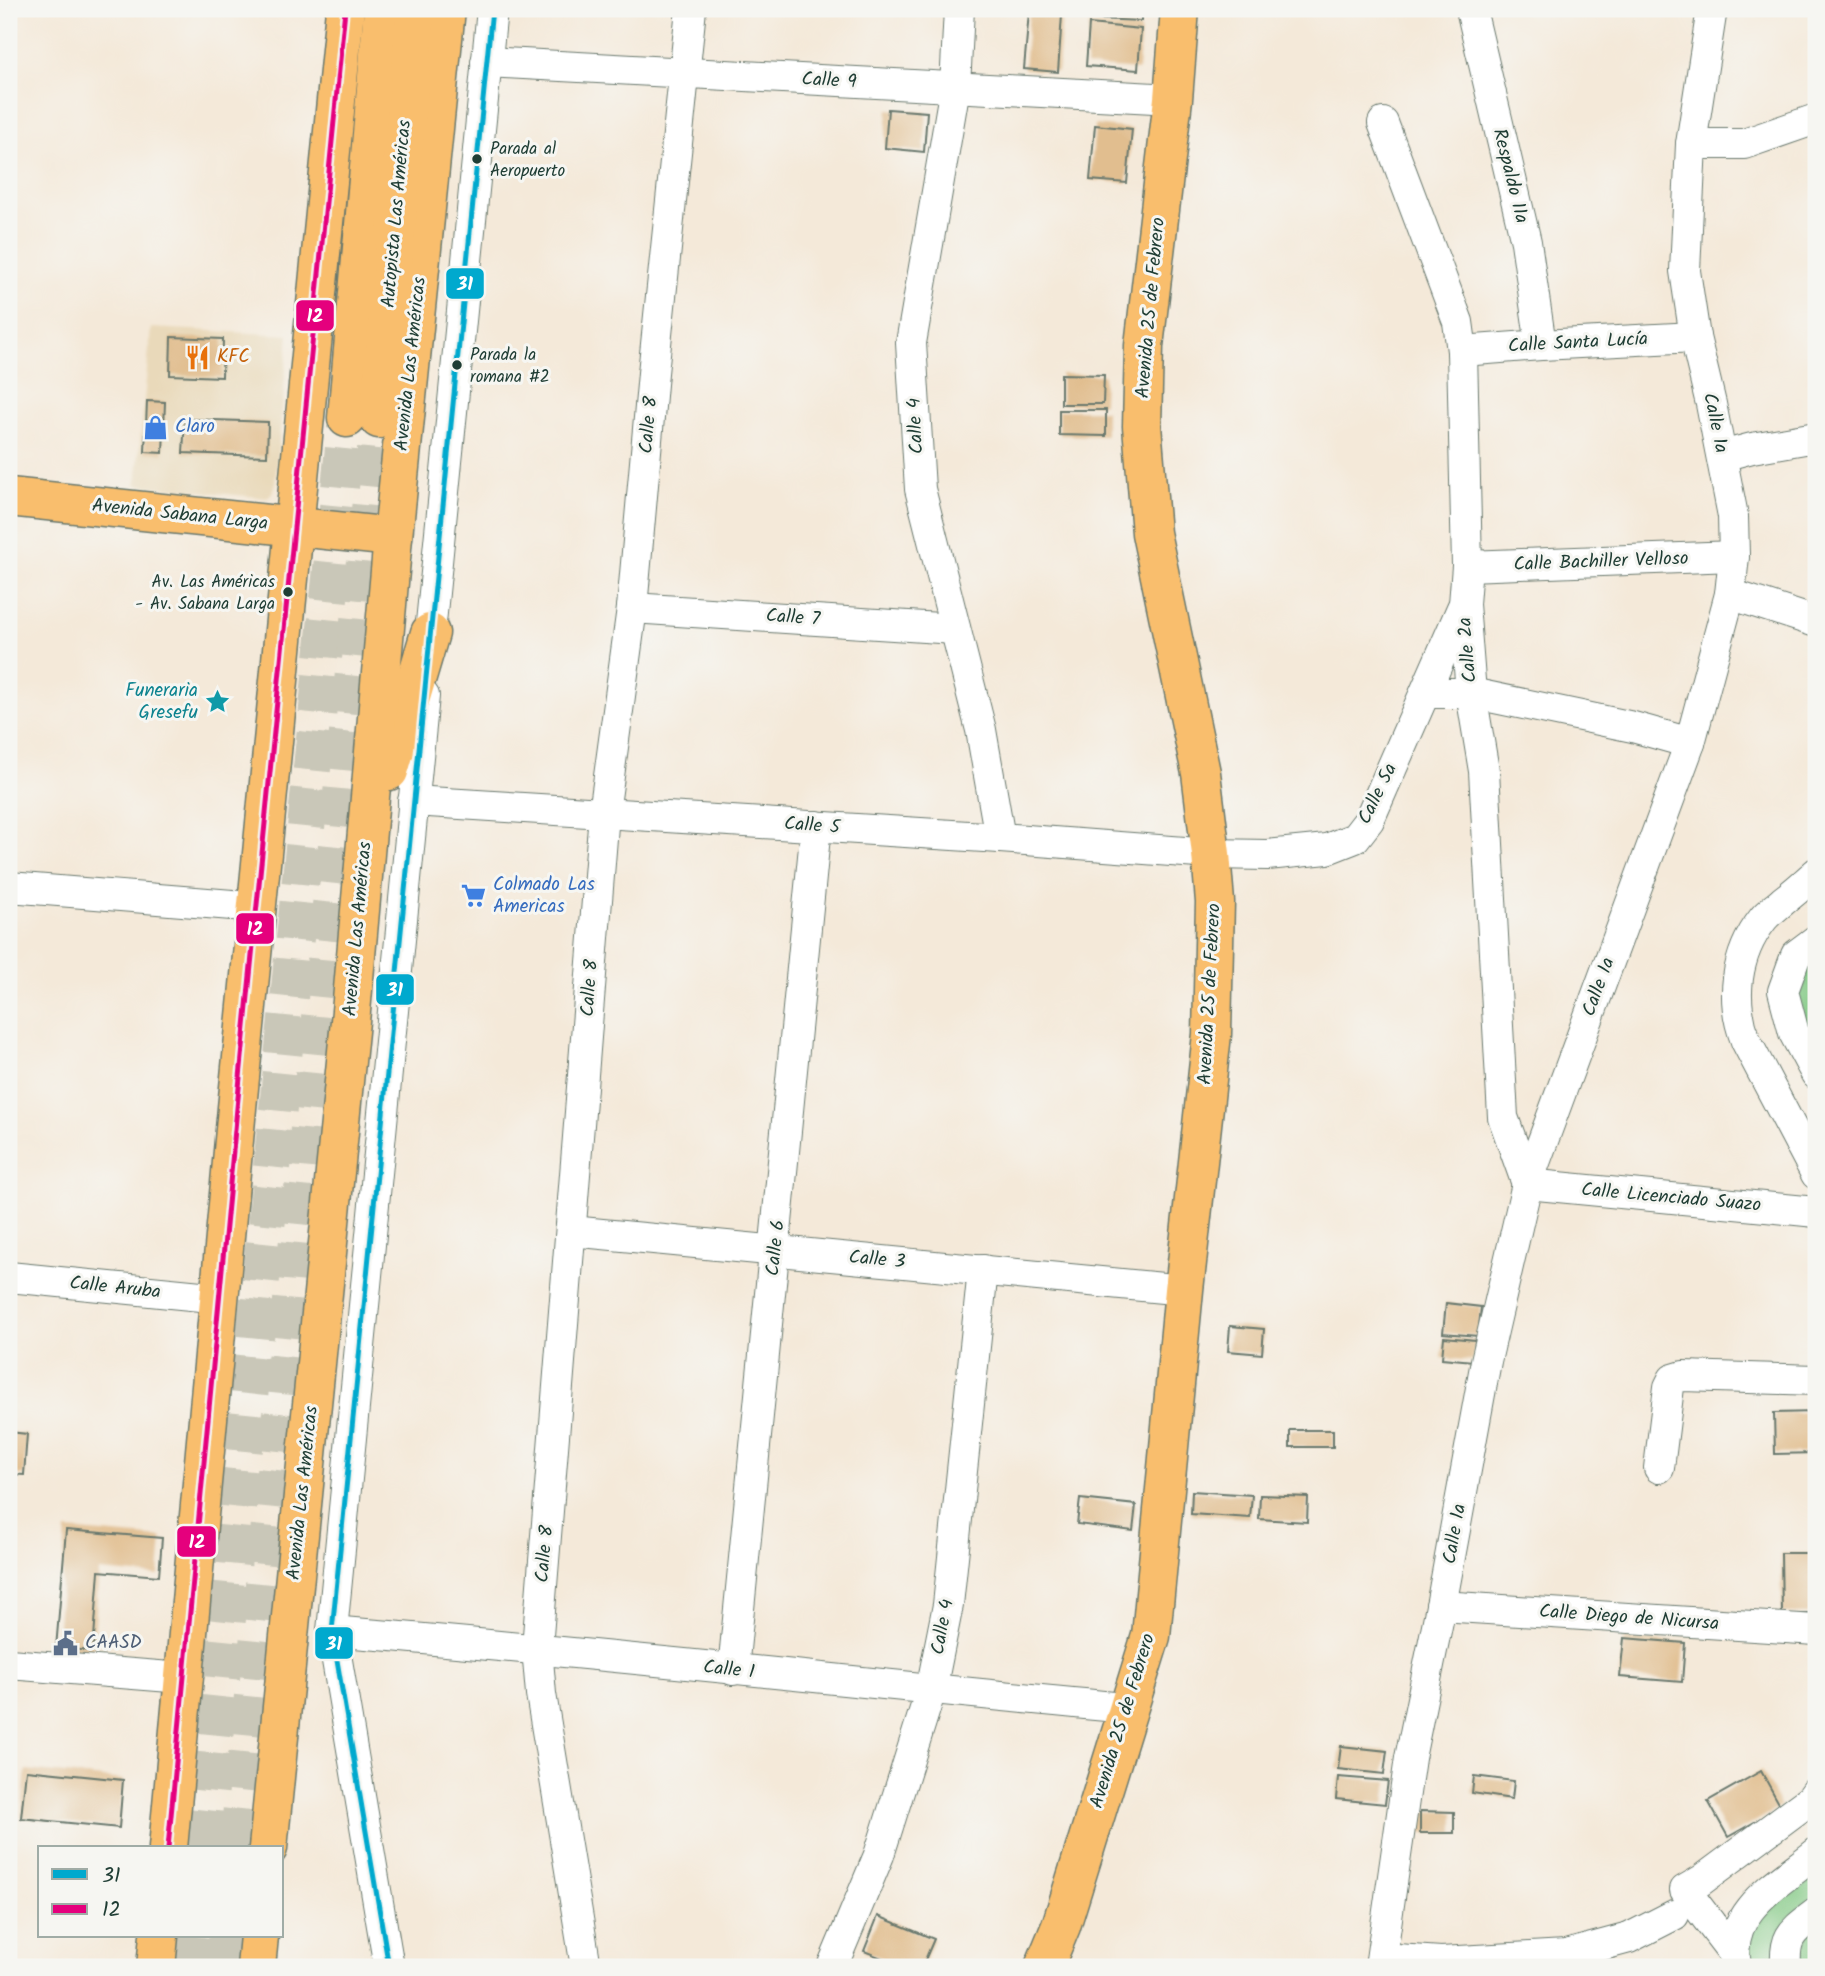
<svg xmlns="http://www.w3.org/2000/svg" width="1825" height="1976" font-family="Kalam,sans-serif">
	<style>
		.built { fill: #e9d9ba }
		.grass { fill: #82c984; stroke: #50835c; stroke-width: 2 }
		.building { fill: #e1be8f }
		.lines { fill: none; stroke-linecap: round; stroke-linejoin: round }
		.highway-tunnel { stroke: #c9c7b8; stroke-width: 38; stroke-dasharray: 38 19; stroke-linecap: butt }
		.minor-casing { stroke: #6a796e; stroke-width: 32 }
		.major-casing { stroke: #6a796e; stroke-width: 41 }
		.highway-casing { stroke: #6a796e; stroke-width: 41 }
		.minor { stroke: #fff; stroke-width: 30 }
		.major { stroke: #f9be6d; stroke-width: 38 }
		.highway { stroke: #f9be6d; stroke-width: 38 }
		.bus-1-casing { stroke: #f6f6f2; stroke-width: 10 }
		.bus-2-casing { stroke: #f6f6f2; stroke-width: 10 }
		.bus-1 { stroke: #00a9ce; stroke-width: 5 }
		.bus-2 { stroke: #e5007d; stroke-width: 5 }
		.bus-dot { fill: #1f3d34; stroke: #f6f6f2; stroke-width: 2.5 }
		.labels { text-anchor: middle; dominant-baseline: central; stroke-width: 6; stroke-linejoin: round; paint-order: stroke }
		.bus-label { font-size: 17px; fill: #1f3d34; stroke: #f6f6f2; text-anchor: start }
		.street-label { font-size: 19px; fill: #1f3d34; stroke: #f6f6f2 }
		.food-label { font-size: 19px; fill: #c56008; stroke: #f6f6f2; text-anchor: start }
		.shop-label { font-size: 19px; fill: #366cbe; stroke: #f6f6f2; text-anchor: start }
		.culture-label { font-size: 19px; fill: #0d838f; stroke: #f6f6f2; text-anchor: end }
		.service-label { font-size: 19px; fill: #4e5e75; stroke: #f6f6f2; text-anchor: start }
		.line-badge { stroke: #f6f6f2; stroke-width: 2.5 }
		.badge-label { font-size: 19px; text-anchor: middle; font-weight: bold; fill: #fff }
	</style>
	<rect width="100%" height="100%" fill="#f6f6f2"/>
	<filter id="ink" filterUnits="userSpaceOnUse"><feTurbulence type="fractalNoise" baseFrequency=".0143" numOctaves="2"/><feDisplacementMap in="SourceGraphic" scale="14" xChannelSelector="R" yChannelSelector="G"/><feConvolveMatrix kernelMatrix="1 2 1 2 8 2 1 2 1" color-interpolation-filters="sRGB"/></filter>
	<filter id="wash" filterUnits="userSpaceOnUse"><feTurbulence type="fractalNoise" baseFrequency=".00686" numOctaves="4" result="noise"/><feDisplacementMap in="SourceGraphic" scale="28" xChannelSelector="R" yChannelSelector="G"/><feGaussianBlur stdDeviation="1.57" result="paint"/><feColorMatrix in="noise" values="0 0 0 0 0 0 0 0 0 0 0 0 0 0 0 0 0 1.4 0 .05"/><feComposite in="paint" operator="in"/></filter>
	<g filter="url(#wash)">
		<rect width="100%" height="100%" fill="#f4e9d9"/>
		<polygon class="built" points="151,328 289,335 275,483 272,493 267,498 136,485"/>
		<g class="grass">
			<polygon points="1816,946 1816,1065 1788,992"/>
			<polygon points="1816,1859 1816,1906 1777,1967 1742,1967 1742,1929"/>
			<polygon points="1816,1927 1816,1967 1799,1967 1800,1941"/>
		</g>
		<g id="blocks">
			<g class="building">
				<polygon points="1098,9 1141,9 1141,21 1097,19"/>
				<polygon points="1029,12 1062,15 1058,72 1024,69"/>
				<polygon points="1089,24 1141,29 1138,70 1086,66"/>
				<polygon points="888,109 927,112 924,152 885,148"/>
				<polygon points="1095,125 1132,129 1127,183 1090,180"/>
				<polygon points="171,337 223,339 222,377 170,375"/>
				<polygon points="1061,374 1104,375 1103,404 1061,404"/>
				<polygon points="147,401 165,402 163,453 145,452"/>
				<polygon points="1059,410 1106,410 1106,436 1059,435"/>
				<polygon points="185,419 268,422 267,456 183,453"/>
				<polygon points="1446,1303 1481,1307 1478,1336 1443,1333"/>
				<polygon points="1230,1326 1264,1329 1262,1354 1228,1351"/>
				<polygon points="1444,1337 1475,1340 1473,1361 1442,1358"/>
				<polygon points="1816,1412 1816,1453 1775,1454 1774,1413"/>
				<rect x="1290" y="1430" width="43" height="17"/>
				<polygon points="9,1432 27,1434 24,1475 9,1474"/>
				<polygon points="1192,1491 1252,1495 1250,1518 1191,1514"/>
				<polygon points="1260,1495 1308,1497 1307,1522 1259,1519"/>
				<polygon points="1080,1499 1136,1505 1133,1531 1077,1524"/>
				<polygon points="66,1530 162,1538 159,1576 99,1571 93,1651 56,1648"/>
				<polygon points="1781,1553 1816,1553 1816,1614 1782,1614"/>
				<polygon points="1624,1638 1685,1643 1682,1682 1620,1677"/>
				<polygon points="1341,1746 1387,1751 1384,1774 1338,1769"/>
				<polygon points="26,1770 123,1780 119,1828 21,1818"/>
				<polygon points="1761,1771 1781,1807 1728,1837 1708,1801"/>
				<polygon points="1474,1776 1514,1781 1512,1799 1472,1793"/>
				<polygon points="1338,1777 1388,1781 1385,1804 1336,1799"/>
				<polygon points="1420,1811 1454,1812 1454,1833 1420,1833"/>
				<polygon points="878,1916 934,1939 922,1967 904,1967 864,1951"/>
			</g>
		</g>
	</g>
	<g filter="url(#ink)">
		<use href="#blocks" fill-opacity="0" stroke="#6a796e" stroke-width="2"/>
		<g class="lines">
			<g class="highway-tunnel">
				<polyline points="204,1848 347,418"/>
				<polyline points="238,1848 379,419"/>
				<polyline points="192,1967 196,1936"/>
				<polyline points="226,1967 229,1936"/>
			</g>
			<defs>
				<g id="minor">
					<polyline points="959,9 955,87 911,343 920,489 981,730 1000,838"/>
					<polyline points="1471,9 1526,242 1541,345"/>
					<polyline points="486,62 1173,99"/>
					<polyline points="1383,123 1458,322 1462,351 1467,566 1464,604 1471,693 1484,771 1503,1117 1527,1184 1816,1212"/>
					<polyline points="1691,144 1744,144 1816,119"/>
					<polyline points="1462,351 1541,345 1695,337"/>
					<polyline points="1722,456 1752,448 1816,437"/>
					<polyline points="1467,566 1734,556"/>
					<polyline points="1730,594 1816,622"/>
					<polyline points="632,608 955,629"/>
					<polyline points="428,653 492,9"/>
					<polyline points="1425,693 1471,693 1633,727 1690,743"/>
					<polyline points="413,801 1000,838 1211,854 1267,855 1327,849 1355,838 1369,820 1462,608"/>
					<path d="M 1816,873 C 1805,883 1795,892 1783,901 C 1777,907 1768,912 1763,919 C 1735,955 1730,1000 1746,1041 L 1816,1174"/>
					<polyline points="9,887 257,907"/>
					<polyline points="1816,940 1796,955 1783,991 1794,1033 1816,1074"/>
					<polyline points="571,1231 1184,1290"/>
					<polyline points="9,1277 221,1298"/>
					<polyline points="1659,1468 1669,1387 1673,1379 1683,1376 1816,1380"/>
					<polyline points="1441,1606 1816,1630"/>
					<path d="M 332,1631 C 597,1653 862,1683 1126,1708"/>
					<polyline points="9,1664 183,1678"/>
					<polyline points="733,1670 816,826"/>
					<polyline points="1734,1954 1685,1890 1702,1880 1811,1799 1816,1792"/>
					<polyline points="1382,1958 1441,1962 1566,1955 1629,1938 1674,1915"/>
					<path d="M 1736,1964 C 1724,1911 1781,1882 1816,1853"/>
					<polyline points="389,1967 332,1631 424,696"/>
					<polyline points="586,1967 541,1694 537,1648 604,813 632,608 653,373 691,9"/>
					<polyline points="832,1967 879,1855 931,1690 948,1605 983,1270"/>
					<polyline points="1380,1967 1410,1758 1441,1606 1486,1361 1527,1184 1690,743 1730,594 1734,556 1733,516 1711,404 1695,337 1685,271 1691,144 1712,9"/>
					<path d="M 1786,1967 C 1784,1935 1792,1932 1816,1913"/>
				</g>
				<g id="major">
					<polyline points="9,497 393,537"/>
					<polyline points="389,771 430,633"/>
					<polyline points="168,1848 237,1108 345,9"/>
					<polyline points="268,1848 352,1001 393,537 446,9"/>
					<polyline points="156,1967 159,1936"/>
					<polyline points="256,1967 259,1936"/>
					<polyline points="1044,1967 1061,1926 1151,1636 1184,1290 1212,1034 1215,902 1211,854 1201,773 1151,533 1142,426 1144,346 1173,99 1180,9"/>
				</g>
				<g id="highway">
					<polyline points="347,418 383,9"/>
					<polyline points="379,419 416,9"/>
				</g>
			</defs>
			<use href="#minor" class="minor-casing"/>
			<use href="#major" class="major-casing"/>
			<use href="#highway" class="highway-casing"/>
			<use href="#minor" class="minor"/>
			<use href="#major" class="major"/>
			<use href="#highway" class="highway"/>
			<defs>
				<polyline id="bus-1" points="389,1967 332,1631 492,9"/>
				<polyline id="bus-2" points="168,1848 237,1108 345,9"/>
			</defs>
			<use href="#bus-1" class="bus-1-casing"/>
			<use href="#bus-2" class="bus-2-casing"/>
			<use href="#bus-1" class="bus-1"/>
			<use href="#bus-2" class="bus-2"/>
		</g>
	</g>
	<defs>
		<symbol id="restaurant-bare" viewBox="-9 -9 18 18"><path d="M-5-6h1v4h1v-4h1v4h1v-4h1v5L-1.5 .5V6h-2V.5L-5-1ZM5-6V6H3V1.5H1.5Q1.5-4 5-6Z" fill="#e8710a" stroke="#f6f6f2" stroke-width="2.5" paint-order="stroke"/></symbol>
		<symbol id="shop-bare" viewBox="-9 -9 18 18"><path d="M-5-2.5h2.3a2.7 3.5 0 0 1 5.4 0H5L5.5 6h-11ZM-1.5-2.5h3a1.5 2.3 0 0 0-3 0Z" fill="#3f7fe0" stroke="#f6f6f2" stroke-width="2.5" paint-order="stroke"/></symbol>
		<symbol id="sight-bare" viewBox="-9 -9 18 18"><path d="M0-6L1.8-2.2L6-1.7L2.9 1.2L3.7 5.4L0 3.3L-3.7 5.4L-2.9 1.2L-6-1.7L-1.8-2.2Z" fill="#0f9aa8" stroke="#f6f6f2" stroke-width="2.5" paint-order="stroke"/></symbol>
		<symbol id="supermarket-bare" viewBox="-9 -9 18 18"><path d="M-6-5.5h2.5l.6 2H6L4.5 2H-2.5L-4.4-4H-6ZM-1.5 3.2a1.3 1.3 0 1 0 .1 0ZM3 3.2a1.3 1.3 0 1 0 .1 0Z" fill="#3f7fe0" stroke="#f6f6f2" stroke-width="2.5" paint-order="stroke"/></symbol>
		<symbol id="civic-bare" viewBox="-9 -9 18 18"><path d="M-.6-6.5H3V-4.5H.6V-3L4-1V1h2V6H-6V1h2V-1L-.6-3ZM-1.2 2.5V6h2.4V2.5Z" fill="#5c6f8a" stroke="#f6f6f2" stroke-width="2.5" paint-order="stroke"/></symbol>
	</defs>
	<g fill-rule="evenodd">
		<use href="#restaurant-bare" x="180" y="340" width="35" height="35"/>
		<use href="#shop-bare" x="138" y="410" width="35" height="35"/>
		<use href="#sight-bare" x="200" y="684" width="35" height="35"/>
		<use href="#supermarket-bare" x="456" y="878" width="35" height="35"/>
		<use href="#civic-bare" x="48" y="1626" width="35" height="35"/>
	</g>
	<g class="bus-dot">
		<circle cx="477" cy="159" r="6"/>
		<circle cx="457" cy="365" r="6"/>
		<circle cx="288" cy="592" r="6"/>
	</g>
	<g class="labels">
		<g class="bus-label">
			<text x="490" y="149">Parada al<tspan x="490" dy="22">Aeropuerto</tspan></text>
			<text x="470" y="355">Parada la<tspan x="470" dy="22">romana #2</tspan></text>
			<text x="275" y="582" text-anchor="end">Av. Las Américas<tspan x="275" dy="22">- Av. Sabana Larga</tspan></text>
		</g>
		<g class="street-label">
			<text transform="translate(829 81) rotate(3)">Calle 9</text>
			<text transform="translate(1510 176) rotate(76)">Respaldo 11a</text>
			<text transform="translate(397 214) rotate(-85)">Autopista Las Américas</text>
			<text transform="translate(1151 308) rotate(-85)">Avenida 25 de Febrero</text>
			<text transform="translate(1578 343) rotate(-3)">Calle Santa Lucía</text>
			<text transform="translate(411 364) rotate(-84)">Avenida Las Américas</text>
			<text transform="translate(1715 423) rotate(78)">Calle 1a</text>
			<text transform="translate(649 425) rotate(-85)">Calle 8</text>
			<text transform="translate(916 426) rotate(-93)">Calle 4</text>
			<text transform="translate(180 515) rotate(6)">Avenida Sabana Larga</text>
			<text transform="translate(1601 562) rotate(-2)">Calle Bachiller Velloso</text>
			<text transform="translate(793 618) rotate(4)">Calle 7</text>
			<text transform="translate(1468 650) rotate(-95)">Calle 2a</text>
			<text transform="translate(1378 794) rotate(-64)">Calle 5a</text>
			<text transform="translate(812 826) rotate(4)">Calle 5</text>
			<text transform="translate(358 929) rotate(-85)">Avenida Las Américas</text>
			<text transform="translate(1599 987) rotate(-70)">Calle 1a</text>
			<text transform="translate(590 988) rotate(-86)">Calle 8</text>
			<text transform="translate(1210 994) rotate(-87)">Avenida 25 de Febrero</text>
			<text transform="translate(1671 1198) rotate(5)">Calle Licenciado Suazo</text>
			<text transform="translate(776 1248) rotate(-84)">Calle 6</text>
			<text transform="translate(877 1260) rotate(5)">Calle 3</text>
			<text transform="translate(115 1288) rotate(6)">Calle Aruba</text>
			<text transform="translate(303 1493) rotate(-84)">Avenida Las Américas</text>
			<text transform="translate(1455 1534) rotate(-80)">Calle 1a</text>
			<text transform="translate(545 1554) rotate(-85)">Calle 8</text>
			<text transform="translate(1629 1618) rotate(4)">Calle Diego de Nicursa</text>
			<text transform="translate(943 1627) rotate(-80)">Calle 4</text>
			<text transform="translate(729 1670) rotate(6)">Calle 1</text>
			<text transform="translate(1123 1721) rotate(-73)">Avenida 25 de Febrero</text>
		</g>
		<g class="food-label">
			<text x="217" y="357">KFC</text>
		</g>
		<g class="shop-label">
			<text x="175" y="427">Claro</text>
			<text x="493" y="885">Colmado Las<tspan x="493" dy="22">Americas</tspan></text>
		</g>
		<g class="culture-label">
			<text x="198" y="691">Funeraria<tspan x="198" dy="22">Gresefu</tspan></text>
		</g>
		<g class="service-label">
			<text x="85" y="1643">CAASD</text>
		</g>
	</g>
	<g class="line-badge">
		<rect x="445" y="267" width="40" height="33" rx="7" fill="#00a9ce"/>
		<rect x="295" y="299" width="40" height="33" rx="7" fill="#e5007d"/>
		<rect x="235" y="912" width="40" height="33" rx="7" fill="#e5007d"/>
		<rect x="375" y="973" width="40" height="33" rx="7" fill="#00a9ce"/>
		<rect x="176" y="1525" width="41" height="33" rx="7" fill="#e5007d"/>
		<rect x="314" y="1626" width="40" height="34" rx="7" fill="#00a9ce"/>
	</g>
	<g class="badge-label">
		<text x="465" y="290">31</text>
		<text x="315" y="322">12</text>
		<text x="255" y="935">12</text>
		<text x="395" y="996">31</text>
		<text x="197" y="1548">12</text>
		<text x="334" y="1650">31</text>
	</g>
	<rect width="1825" height="1976" fill="none" stroke="#f6f6f2" stroke-width="35"/>
	<rect x="38" y="1846" width="245" height="91" fill="#f6f6f2" stroke="#a0aca6" stroke-width="2"/>
	<rect x="52" y="1869" width="35" height="10" fill="#00a9ce" stroke="#a0aca6" stroke-width="2"/>
	<text x="102" y="1882" font-size="21" fill="#1f3d34">31</text>
	<rect x="52" y="1904" width="35" height="10" fill="#e5007d" stroke="#a0aca6" stroke-width="2"/>
	<text x="102" y="1916" font-size="21" fill="#1f3d34">12</text>
</svg>
